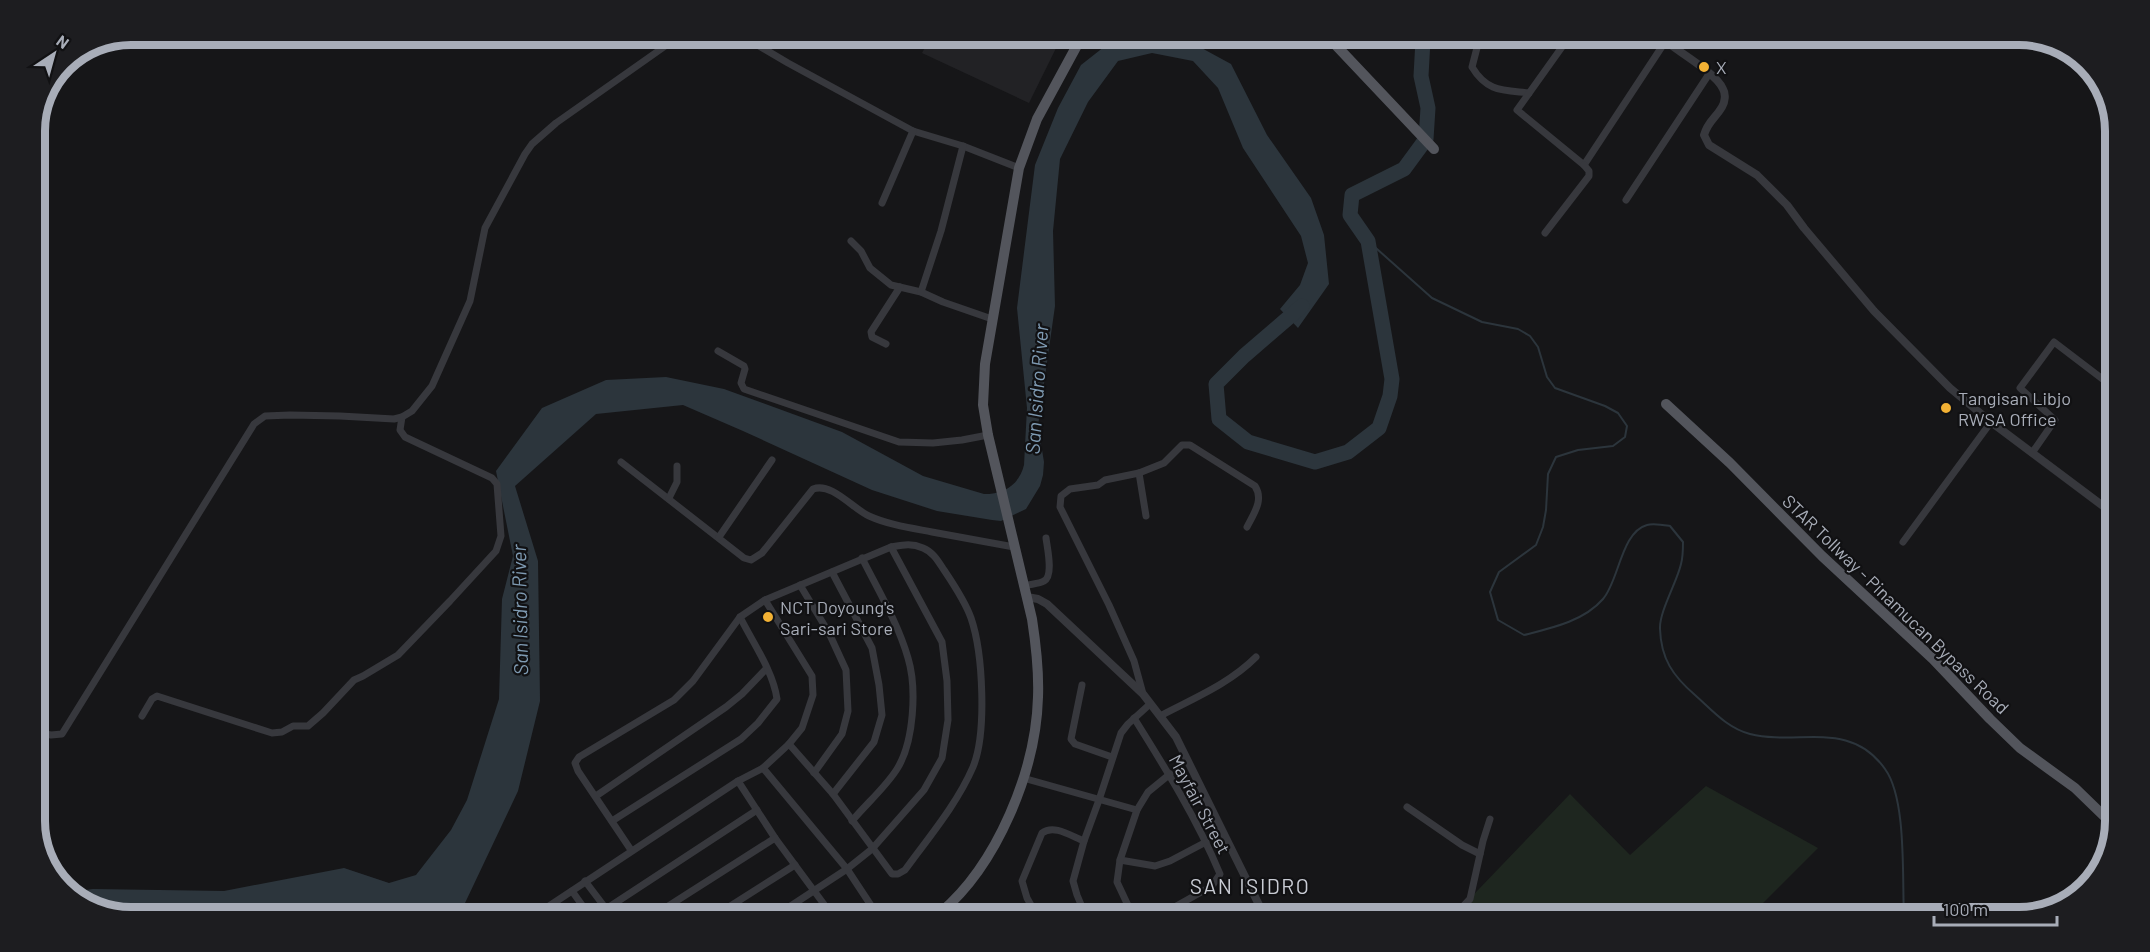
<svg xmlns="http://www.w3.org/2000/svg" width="2150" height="952" font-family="Barlow,sans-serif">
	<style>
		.built { fill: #222225 }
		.green { fill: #1e261f }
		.water { fill: #2c353c }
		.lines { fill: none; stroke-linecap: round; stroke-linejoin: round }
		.stream { stroke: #2c353c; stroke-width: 2 }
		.river { stroke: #2c353c; stroke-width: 15 }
		.minor { stroke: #37383d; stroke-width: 7 }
		.tertiary { stroke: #37383d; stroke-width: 8 }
		.primary { stroke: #53555c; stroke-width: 10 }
		.poi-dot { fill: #f2b134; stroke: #111113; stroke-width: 2 }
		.labels { text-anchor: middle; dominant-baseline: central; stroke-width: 4.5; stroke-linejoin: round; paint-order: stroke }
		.poi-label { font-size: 18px; fill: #a8adb8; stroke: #111113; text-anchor: start }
		.street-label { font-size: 18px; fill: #a8adb8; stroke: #111113 }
		.water-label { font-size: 20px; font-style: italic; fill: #7f9bb3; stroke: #111113 }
		.quarter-label { font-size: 21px; letter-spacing: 1.5px; fill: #c9ccd4; stroke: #111113 }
		.rim { fill: none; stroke: #a8adb8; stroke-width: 8 }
	</style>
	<rect width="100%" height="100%" fill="#161618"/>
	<polygon class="built" points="930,38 1061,38 1029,103 922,53"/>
	<polygon class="green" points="1706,786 1818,848 1750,916 1454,915 1570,794 1630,855"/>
	<path class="water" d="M 1122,38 L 1185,39 L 1231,64 L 1267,135 L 1311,198 L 1324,235 L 1329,284 L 1298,328 L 1280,309 L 1300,285 L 1308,263 L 1301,236 L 1243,148 L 1218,88 L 1193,61 L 1152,53 L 1118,61 L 1088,102 L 1060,159 L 1053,231 L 1055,306 L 1038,426 L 1044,462 L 1043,475 L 1040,486 L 1026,509 L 1001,521 L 992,520 L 937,511 L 872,490 L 743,431 L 683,405 L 596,414 L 515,486 L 538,561 L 540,701 L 518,791 L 465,903 L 441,911 L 94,910 L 70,892 L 93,889 L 224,891 L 344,868 L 389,883 L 416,875 L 451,830 L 467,800 L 499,699 L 502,599 L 513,556 L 496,471 L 542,408 L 606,380 L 666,377 L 724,389 L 842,432 L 923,476 L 984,494 C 1004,494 1019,485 1024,465 L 1027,408 L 1017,308 L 1035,165 L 1058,108 L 1081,65 L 1109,43 Z"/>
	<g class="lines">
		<path class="stream" d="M 1368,241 L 1432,298 L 1482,322 L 1518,329 L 1530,336 L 1538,347 L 1547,377 L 1555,388 L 1605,406 L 1618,413 L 1627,426 L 1625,437 L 1613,446 L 1578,450 L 1556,457 L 1548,474 L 1546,510 L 1543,527 L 1536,545 L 1499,572 L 1490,592 L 1498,620 L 1524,635 C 1552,628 1584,621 1603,599 C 1619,581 1621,532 1647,525 C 1653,523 1664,525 1670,526 L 1683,542 C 1683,549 1683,557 1681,564 C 1677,582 1659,612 1660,629 C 1661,659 1673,676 1695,695 C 1712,710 1727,728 1750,734 C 1799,746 1850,719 1885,769 C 1907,799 1902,879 1904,917"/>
		<polyline class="river" points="1302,306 1244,356 1216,384 1219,419 1248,442 1315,462 1348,452 1379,428 1390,396 1392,379 1368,241 1350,215 1352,195 1404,169 1426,139 1428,108 1421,76 1423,40"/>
		<g class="minor">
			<polyline points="744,37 788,63 913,131 963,146 1019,168"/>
			<path d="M 1479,40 L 1472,67 C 1487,92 1503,90 1529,93"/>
			<polyline points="1567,40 1517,110 1584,165 1665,42"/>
			<polyline points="1626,200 1709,74"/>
			<polyline points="882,203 913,131"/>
			<polyline points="1545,233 1589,176 1589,171 1584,165"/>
			<polyline points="851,241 861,251 870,268 891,285 921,292 943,302 992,319"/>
			<polyline points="921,292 941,231 963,146"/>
			<polyline points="886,344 872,337 871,332 900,287"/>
			<polyline points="718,351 744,366 745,369 741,383 744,389 899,442 933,443 962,440 988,435"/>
			<polyline points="2032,453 2055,420 2020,388 2054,342 2113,387"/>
			<path d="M 621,462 L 744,558 L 751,560 L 762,553 L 813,489 C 832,482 853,509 869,516 C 889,525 911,528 932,532 C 959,537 987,542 1014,547"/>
			<polyline points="1139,473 1146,516"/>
			<polyline points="669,498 677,482 677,466"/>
			<polyline points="719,537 772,460"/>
			<polyline points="1903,542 1991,422"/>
			<polyline points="832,572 872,648 879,685 882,715 874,742 833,794"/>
			<polyline points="800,585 829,633 846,670 848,711 842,734 814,773"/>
			<path d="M 1024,586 C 1030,584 1039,584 1044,581 C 1054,576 1047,547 1046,538"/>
			<polyline points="1082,685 1071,739 1075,744 1112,757"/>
			<path d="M 1143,694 L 1134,661 L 1109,605 L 1060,507 L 1061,496 L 1070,489 L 1098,485 L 1105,480 L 1139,473 L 1164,463 L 1182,445 L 1190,445 L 1255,486 C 1264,500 1254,513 1247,527"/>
			<polyline points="142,716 152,699 157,696 272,733 282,732 293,726 308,726 323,713 354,680 363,676 398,655 450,601 496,551 501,536 497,484 492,478 405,437 400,430 402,417"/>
			<path d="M 1160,716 C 1194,698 1229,684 1256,657"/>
			<path d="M 1134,718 C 1166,769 1197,819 1220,874 L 1212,886 L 1162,914"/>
			<polyline points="35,732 51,735 62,734 254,424 265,416 290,415 340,416 394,419 402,417 412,411 432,386 470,301 485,228 525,154 532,144 556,123 678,37"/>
			<polyline points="763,768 847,869 876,913"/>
			<polyline points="1023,778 1137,810"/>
			<polyline points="738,781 775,838 826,907 827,913"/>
			<polyline points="596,796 726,707 742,694 766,669"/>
			<polyline points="1407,807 1462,845 1480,854"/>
			<path d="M 612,821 L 741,739 L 758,723 L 777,699 C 773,671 753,643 740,617"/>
			<path d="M 852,821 C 866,804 885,788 897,769 C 914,742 917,688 908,658 C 898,623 878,590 862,558"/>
			<path d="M 631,850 L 578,771 L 575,763 L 579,757 L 674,700 L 693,681 L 740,617 L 765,600 L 891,547 C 903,545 911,543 923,548 C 933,552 938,561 944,570 C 954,585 965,601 971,618 C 983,653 987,733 973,767 C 957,804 929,837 905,870 L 898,874 L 892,874 L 833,794 L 789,744"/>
			<polyline points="1120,860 1155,866 1170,861 1206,842"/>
			<polyline points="585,881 607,910"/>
			<polyline points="572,891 587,912"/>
			<polyline points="606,909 757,810"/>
			<polyline points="540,912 738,781 763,768 789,744 802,728 813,695 812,676 765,600"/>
			<polyline points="659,912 775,838"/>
			<polyline points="721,912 795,865"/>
			<polyline points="780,913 847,869 872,849 924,790 942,758 948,720 947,681 942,642 891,547"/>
			<path d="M 1036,914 L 1027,898 L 1022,881 L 1042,833 C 1054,824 1071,836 1084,841"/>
			<polyline points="1085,914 1077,895 1073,881 1084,841 1099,800 1121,733 1128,724 1150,704"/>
			<polyline points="1132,914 1117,882 1120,860 1137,810 1148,792 1170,774"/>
			<polyline points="1455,915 1470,899 1483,841 1490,819"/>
		</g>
		<g class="tertiary">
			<path d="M 1664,40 C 1679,52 1716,73 1723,89 C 1726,94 1725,102 1722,107 C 1715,119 1708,121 1704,135 L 1709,145 L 1757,175 L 1787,205 L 1804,228 L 1874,311 L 1950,388 L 1991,422 L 2111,512"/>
			<polyline points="1027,597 1038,599 1047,604 1143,694 1176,737 1264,915"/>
		</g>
		<g class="primary">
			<polyline points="1330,39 1434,149"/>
			<polyline points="1666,404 1730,463 1822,556 1933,659 1990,719 2020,748 2075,788 2108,820"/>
			<path d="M 940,913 C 997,865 1036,771 1038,697 C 1039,671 1036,645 1032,619 L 988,435 L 983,405 L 985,364 L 1019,168 L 1037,119 L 1081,38"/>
		</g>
	</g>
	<g class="poi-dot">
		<circle cx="1704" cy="67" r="6"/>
		<circle cx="1946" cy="408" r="6"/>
		<circle cx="768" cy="617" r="6"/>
	</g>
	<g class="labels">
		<g class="poi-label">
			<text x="1716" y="67">X</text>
			<text x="1958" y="398">Tangisan Libjo<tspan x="1958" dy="21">RWSA Office</tspan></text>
			<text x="780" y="607">NCT Doyoung's<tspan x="780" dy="21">Sari-sari Store</tspan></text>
		</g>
		<g class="street-label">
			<text transform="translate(1896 604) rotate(44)">STAR Tollway - Pinamucan Bypass Road</text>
			<text transform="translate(1200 804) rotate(62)">Mayfair Street</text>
		</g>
		<g class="water-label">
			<text transform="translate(1036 389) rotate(-86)">San Isidro River</text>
			<text transform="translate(519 610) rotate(-91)">San Isidro River</text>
		</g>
		<g class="quarter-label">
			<text x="1250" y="885">SAN ISIDRO</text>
		</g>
	</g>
	<path d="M0 0H2150V952H0ZM131 45H2019A86 86 0 0 1 2105 131V821A86 86 0 0 1 2019 907H131A86 86 0 0 1 45 821V131A86 86 0 0 1 131 45Z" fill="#1d1d20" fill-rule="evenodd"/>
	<path class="rim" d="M131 45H2019A86 86 0 0 1 2105 131V821A86 86 0 0 1 2019 907H131A86 86 0 0 1 45 821V131A86 86 0 0 1 131 45Z"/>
	<g transform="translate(54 54) rotate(36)" stroke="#111113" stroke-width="4.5" paint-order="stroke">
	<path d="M0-4.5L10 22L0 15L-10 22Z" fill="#a8adb8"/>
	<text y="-9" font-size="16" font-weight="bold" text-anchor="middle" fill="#a8adb8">N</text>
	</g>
	<path d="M1934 916v9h123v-9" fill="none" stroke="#a8adb8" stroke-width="3"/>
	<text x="1943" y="916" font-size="18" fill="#a8adb8" stroke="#111113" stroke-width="4.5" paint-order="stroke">100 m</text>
</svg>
